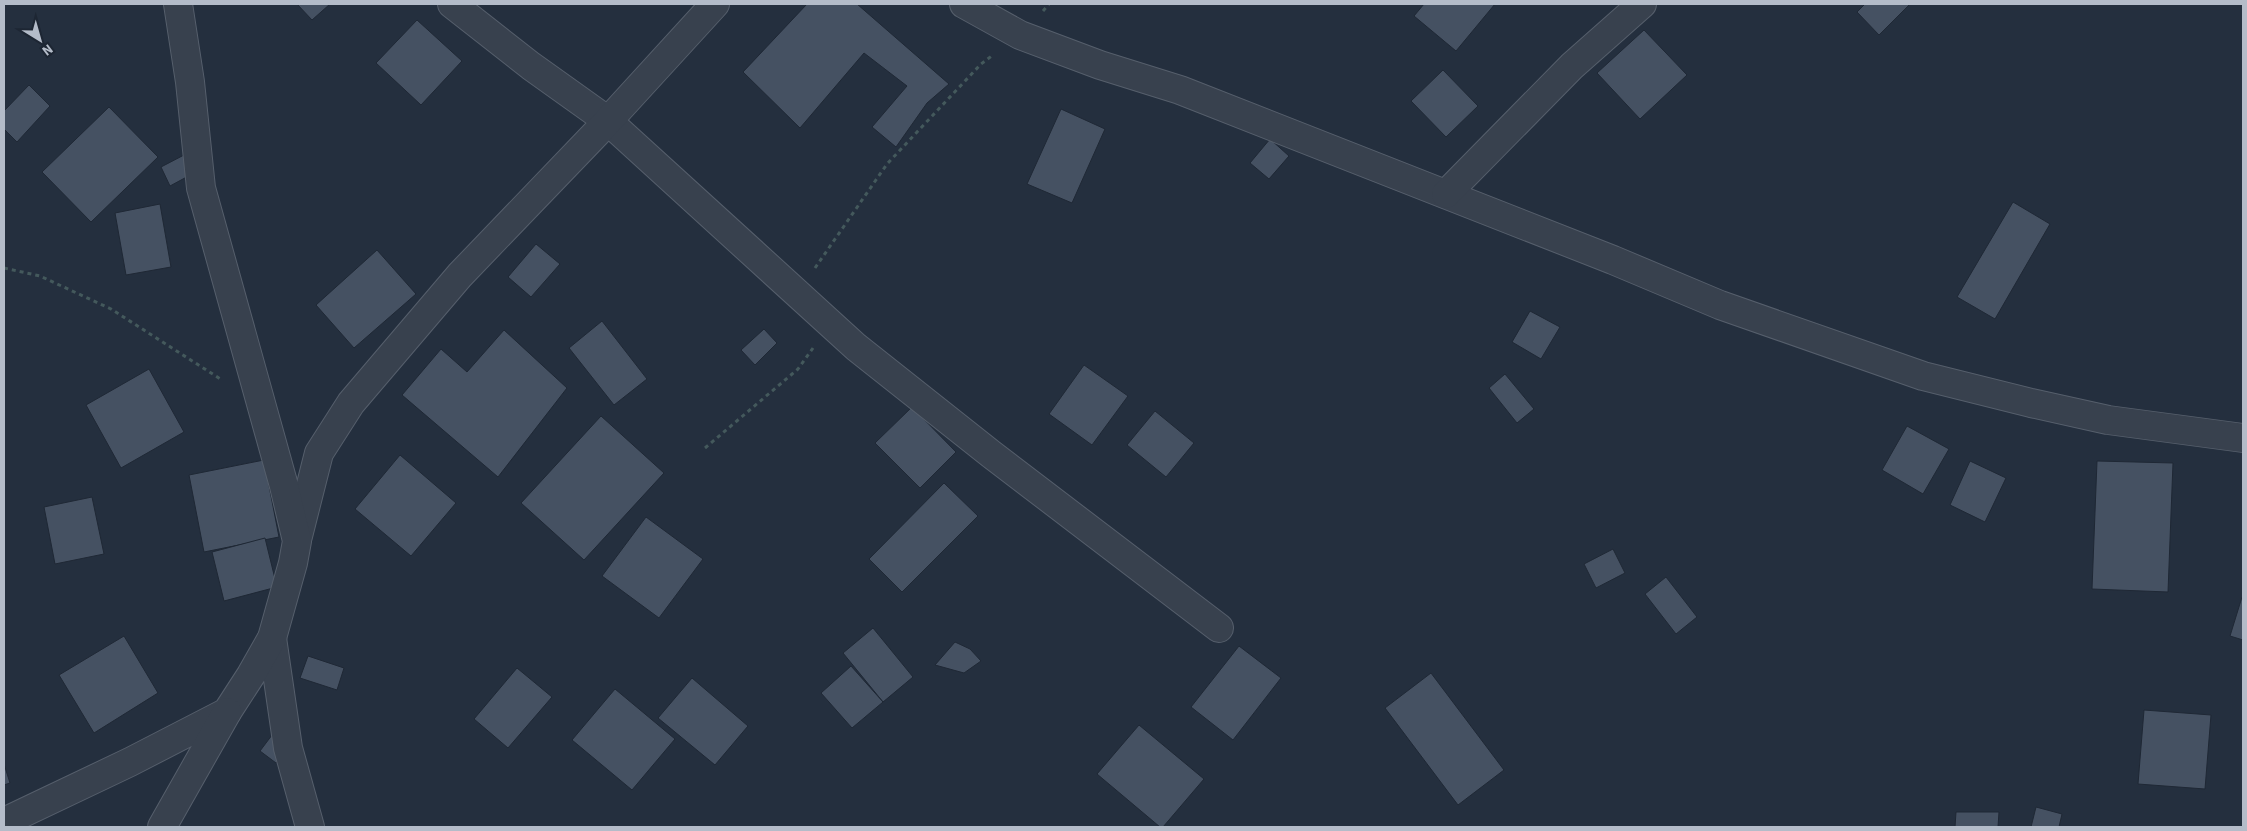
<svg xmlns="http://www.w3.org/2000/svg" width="2247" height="831" font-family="'Source Sans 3',sans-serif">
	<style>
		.building { fill: #455162; stroke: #1f2835 }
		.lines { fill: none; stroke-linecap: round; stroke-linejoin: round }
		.minor-casing { stroke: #565f6c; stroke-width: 30 }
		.path { stroke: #44595c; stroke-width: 3; stroke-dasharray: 4 4; stroke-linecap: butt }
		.minor { stroke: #38414e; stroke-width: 28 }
	</style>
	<rect width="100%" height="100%" fill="#242f3e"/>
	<g class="building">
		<polygon points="297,4 330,4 312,20"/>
		<polygon points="807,4 857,4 949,84 927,103 896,147 872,127 907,86 864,53 800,128 743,72"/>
		<polygon points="1424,4 1495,4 1456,51 1414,16"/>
		<polygon points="1865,4 1910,4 1879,35 1857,12"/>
		<polygon points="417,20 462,61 421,105 376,63"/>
		<polygon points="1644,30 1687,75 1640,119 1597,73"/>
		<polygon points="1443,70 1478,106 1446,137 1411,101"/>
		<polygon points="29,85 50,106 17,142 4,129 4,111"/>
		<polygon points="109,107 158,157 91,222 42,172"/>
		<polygon points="1061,109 1105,129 1072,203 1027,184"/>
		<polygon points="1270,139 1289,156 1269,179 1250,163"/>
		<polygon points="184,155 194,173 170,186 161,167"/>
		<polygon points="2013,202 2050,224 1995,319 1957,297"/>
		<polygon points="160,204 171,267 126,275 115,213"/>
		<polygon points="536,244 560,264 531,297 508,277"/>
		<polygon points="377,250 416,294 354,348 316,305"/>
		<polygon points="1530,311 1560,327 1541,359 1512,342"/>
		<polygon points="602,321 647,379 614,405 569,348"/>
		<polygon points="764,329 777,343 755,365 741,350"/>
		<polygon points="504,330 567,388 498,477 402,395 441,349 467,372"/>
		<polygon points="1084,365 1128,396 1092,445 1049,414"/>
		<polygon points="149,369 184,432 121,468 86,405"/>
		<polygon points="1505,374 1534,409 1517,423 1489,388"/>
		<polygon points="912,407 956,452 920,488 875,443"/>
		<polygon points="1155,411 1194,443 1166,477 1127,445"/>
		<polygon points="601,416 664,473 584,560 521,503"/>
		<polygon points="1907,426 1949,449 1923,494 1882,470"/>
		<polygon points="400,455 456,503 411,556 355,509"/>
		<polygon points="264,460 279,537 204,552 189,475"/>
		<polygon points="1970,461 2006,478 1985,522 1950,505"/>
		<polygon points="2097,461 2173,463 2168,592 2092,589"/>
		<polygon points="944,483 978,516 902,592 869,559"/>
		<polygon points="92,497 104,554 55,564 44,507"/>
		<polygon points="646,517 703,559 659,618 602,576"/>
		<polygon points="265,538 277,587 224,601 212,552"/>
		<polygon points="1613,549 1625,573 1596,588 1584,564"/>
		<polygon points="1666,577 1697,617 1676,634 1645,594"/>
		<polygon points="2242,597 2243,597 2243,640 2230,636"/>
		<polygon points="873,628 913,677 883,702 843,653"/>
		<polygon points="124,636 158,693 94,733 59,675"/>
		<polygon points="955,642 970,649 981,661 964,673 935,665"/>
		<polygon points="1239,646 1281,678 1233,740 1191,707"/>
		<polygon points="308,656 344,668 337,690 300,678"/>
		<polygon points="851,666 883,702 852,728 821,693"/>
		<polygon points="517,668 552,697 508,748 474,719"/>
		<polygon points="1431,673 1504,770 1458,805 1385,708"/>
		<polygon points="692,678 748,726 715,765 658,718"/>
		<polygon points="615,689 675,739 632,790 572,740"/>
		<polygon points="2144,710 2211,715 2205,789 2138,784"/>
		<polygon points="1139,725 1204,779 1163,827 1160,827 1097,774"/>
		<polygon points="272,735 288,748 276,763 260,751"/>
		<polygon points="4,764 10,783 4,785"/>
		<polygon points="2036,807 2062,814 2059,827 2031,827"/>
		<polygon points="1956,812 1999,812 1998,827 1955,827"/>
	</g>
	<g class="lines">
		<defs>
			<g id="minor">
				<polyline points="452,4 531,66 608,121 856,347 991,454 1219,628"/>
				<polyline points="964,4 1020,35 1100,65 1180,90 1613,260 1720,305 1923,376 2031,403 2108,420 2243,438"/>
				<polyline points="1446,194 1572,66 1642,4"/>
				<polyline points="298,536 319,453 351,403 460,275 608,121 715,4"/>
				<polyline points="272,638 288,748 310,827"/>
				<polyline points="4,822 130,762 227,712 251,675 272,638 293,563 297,541 284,486 201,188 190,82 178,4"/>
				<polyline points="162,827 227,712"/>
			</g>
		</defs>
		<use href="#minor" class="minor-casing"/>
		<g class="path">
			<polyline points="1043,11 1049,4"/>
			<polyline points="4,268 40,276 111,309 222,380"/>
			<polyline points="815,268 887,164 981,64 993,55"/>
			<polyline points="705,448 798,369 813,348"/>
		</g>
		<use href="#minor" class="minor"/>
	</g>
	<rect width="2247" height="831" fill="none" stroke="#b4bcc9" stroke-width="10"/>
	<g transform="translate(40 40) rotate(143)" stroke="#1d2633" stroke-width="4" paint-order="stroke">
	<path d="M0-4L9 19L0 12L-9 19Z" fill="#b4bcc9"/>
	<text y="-8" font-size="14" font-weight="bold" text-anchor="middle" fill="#b4bcc9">N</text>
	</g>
</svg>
